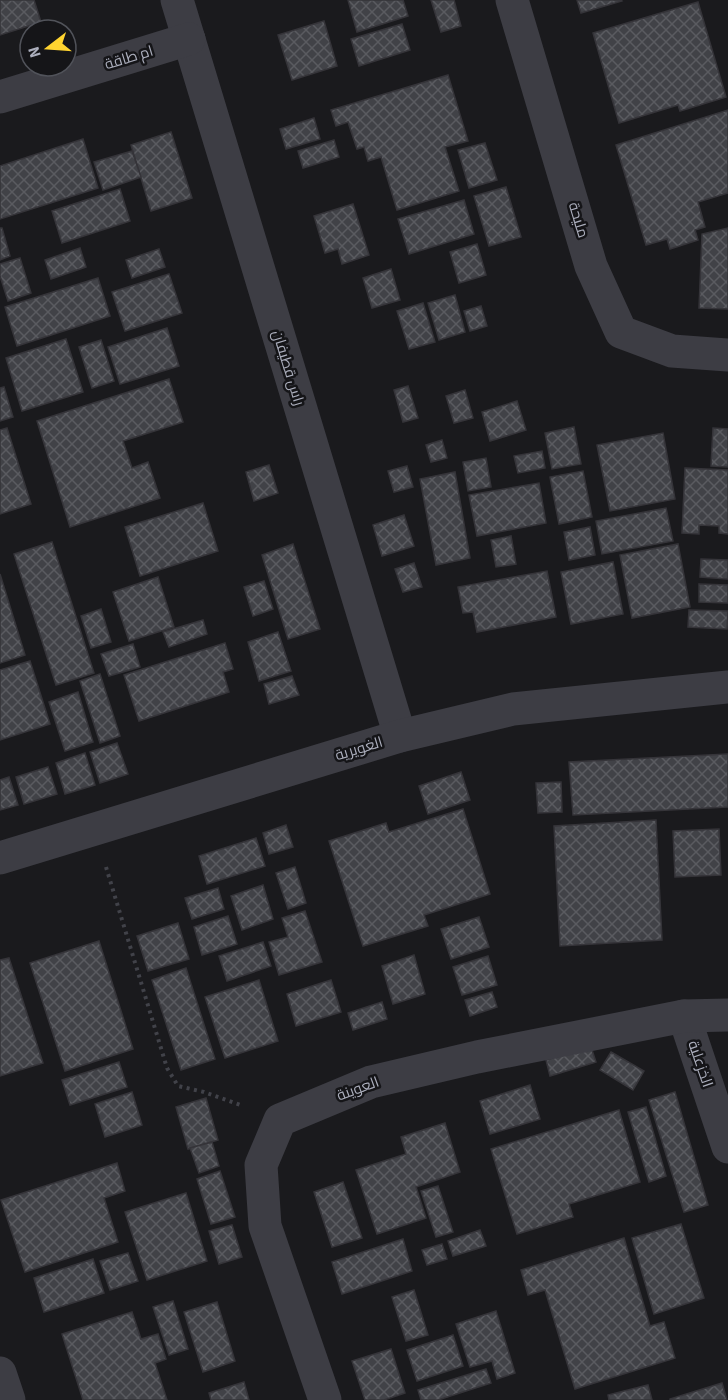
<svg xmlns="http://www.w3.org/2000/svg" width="728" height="1400" font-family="'Source Sans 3',Cairo,sans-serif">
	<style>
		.building { fill: url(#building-cross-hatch); stroke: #353439; stroke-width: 1.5 }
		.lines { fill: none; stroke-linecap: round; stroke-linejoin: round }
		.path { stroke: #414249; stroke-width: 4; stroke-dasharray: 3 4.5; stroke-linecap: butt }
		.minor { stroke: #3d3d44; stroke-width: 33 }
		.labels { text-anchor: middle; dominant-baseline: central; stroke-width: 5; stroke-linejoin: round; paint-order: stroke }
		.street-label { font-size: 15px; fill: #acafbd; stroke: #151518 }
	</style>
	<defs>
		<pattern id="building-cross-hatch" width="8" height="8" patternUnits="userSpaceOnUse" patternTransform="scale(1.5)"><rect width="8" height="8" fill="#414247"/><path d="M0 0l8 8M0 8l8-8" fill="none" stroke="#5a5b60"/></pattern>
	</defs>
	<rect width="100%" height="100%" fill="#1a1a1d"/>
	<g class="building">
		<polygon points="0,0 34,0 41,22 0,35"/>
		<polygon points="348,0 403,0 408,16 357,32"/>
		<polygon points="431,0 454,0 461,26 441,32"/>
		<polygon points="577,0 621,0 622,1 581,13"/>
		<polygon points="698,2 726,97 680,111 678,105 619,123 593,33"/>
		<polygon points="324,21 337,66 292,80 278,35"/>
		<polygon points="402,24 410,50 359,66 351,39"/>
		<polygon points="448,75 468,141 445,147 459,191 397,210 381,157 368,161 364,147 357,149 348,122 336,126 331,110"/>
		<polygon points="728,110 728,193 698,202 705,227 695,230 698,240 670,249 667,239 646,245 616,145"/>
		<polygon points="314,118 320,139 286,149 280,129"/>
		<polygon points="171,132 192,198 151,211 131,145"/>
		<polygon points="83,139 98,188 0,219 0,166"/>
		<polygon points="334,140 339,157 303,168 298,151"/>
		<polygon points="485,143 497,180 469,188 458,150"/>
		<polygon points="132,151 141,177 103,190 94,162"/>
		<polygon points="506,187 521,237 489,246 474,196"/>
		<polygon points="120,189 130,221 62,243 52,211"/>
		<polygon points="464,200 474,234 409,254 398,219"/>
		<polygon points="353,204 369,255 342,264 338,249 325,253 314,216"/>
		<polygon points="0,228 2,228 10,256 0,260"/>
		<polygon points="728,228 728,309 699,308 702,234"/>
		<polygon points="477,244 486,275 459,283 450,252"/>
		<polygon points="80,248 86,267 51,279 45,260"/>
		<polygon points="159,249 165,267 132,278 126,260"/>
		<polygon points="20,258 31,293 8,301 0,276 0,264"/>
		<polygon points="391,269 400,300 372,308 363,278"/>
		<polygon points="169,274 182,313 125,331 112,292"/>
		<polygon points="98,278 110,316 17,346 5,307"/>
		<polygon points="455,295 465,332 439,340 428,303"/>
		<polygon points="423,303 435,342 409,349 397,311"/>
		<polygon points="481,306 487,326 470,331 464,311"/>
		<polygon points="167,328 179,366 120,384 108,347"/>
		<polygon points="66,339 83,392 22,411 6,358"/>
		<polygon points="101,340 114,381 92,388 79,347"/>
		<polygon points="169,379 183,422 123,441 132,468 148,462 160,498 70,527 37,421"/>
		<polygon points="408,386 418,418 403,422 394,390"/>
		<polygon points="4,387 13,417 0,421 0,388"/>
		<polygon points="465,390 473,418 454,423 446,396"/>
		<polygon points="517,401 526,430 490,441 482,412"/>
		<polygon points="574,427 581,464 552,469 545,433"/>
		<polygon points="7,428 31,504 0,514 0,430"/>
		<polygon points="713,428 728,429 728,467 711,466"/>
		<polygon points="663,433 675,499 610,511 597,445"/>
		<polygon points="442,440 447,458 431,462 426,445"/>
		<polygon points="542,451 545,468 518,473 514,456"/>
		<polygon points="486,458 491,487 468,491 463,462"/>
		<polygon points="269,465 278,493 254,501 246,472"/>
		<polygon points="407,466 413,487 394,492 388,471"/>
		<polygon points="685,468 728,470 728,534 719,533 719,526 699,525 699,534 682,533"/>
		<polygon points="583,471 592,517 559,524 550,477"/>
		<polygon points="455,472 470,558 436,565 420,479"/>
		<polygon points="539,483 546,523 477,536 469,495"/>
		<polygon points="203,503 218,551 140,576 125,527"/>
		<polygon points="666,508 673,541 602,554 596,521"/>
		<polygon points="404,515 414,546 382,556 373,525"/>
		<polygon points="590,527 595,555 569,560 564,532"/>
		<polygon points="511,536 516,564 496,567 491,540"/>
		<polygon points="52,542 94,673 56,685 14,554"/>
		<polygon points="293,544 320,629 288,639 262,555"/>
		<polygon points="678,544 690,607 632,618 620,555"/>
		<polygon points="701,559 728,560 728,579 700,577"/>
		<polygon points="613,562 623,614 571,624 561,572"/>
		<polygon points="414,563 422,587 403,592 395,569"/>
		<polygon points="547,571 556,617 477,632 473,612 463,613 458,587"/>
		<polygon points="0,574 25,655 0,663"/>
		<polygon points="158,577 174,627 129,641 113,592"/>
		<polygon points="264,581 273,609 253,616 244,587"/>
		<polygon points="699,584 728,585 728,603 699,602"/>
		<polygon points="101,609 111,642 91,648 81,616"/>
		<polygon points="689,610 728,611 727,629 688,627"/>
		<polygon points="203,620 207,634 169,647 163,632"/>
		<polygon points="278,632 291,671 259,681 248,642"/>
		<polygon points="225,643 233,669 223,672 229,692 139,721 124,675"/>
		<polygon points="133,644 140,667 109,676 101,654"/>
		<polygon points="30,661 50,724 0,740 0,670"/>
		<polygon points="100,674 120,736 100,743 80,681"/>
		<polygon points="292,676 299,695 269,704 264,684"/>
		<polygon points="78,692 93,742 65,751 49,702"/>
		<polygon points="117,743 128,774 100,783 90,752"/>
		<polygon points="85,753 95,785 65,794 56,763"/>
		<polygon points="728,754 728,807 573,815 569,762"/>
		<polygon points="48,767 57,794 24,804 16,777"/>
		<polygon points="461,772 470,800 428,814 419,786"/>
		<polygon points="9,777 18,805 0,810 0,780"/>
		<polygon points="561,782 562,812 538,813 536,783"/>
		<polygon points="463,809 490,894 424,915 428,926 363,946 329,841 386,823 389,832"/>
		<polygon points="656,820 662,940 560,946 554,826"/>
		<polygon points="286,825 293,847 269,854 263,833"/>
		<polygon points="719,829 721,875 675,877 673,831"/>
		<polygon points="256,838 265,866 207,884 199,856"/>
		<polygon points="295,867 306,903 288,909 276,873"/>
		<polygon points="263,885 273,919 242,930 231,896"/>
		<polygon points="218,888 224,909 192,919 185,898"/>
		<polygon points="305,911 322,962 279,975 269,942 288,937 282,918"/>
		<polygon points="228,916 237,944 202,955 194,927"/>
		<polygon points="479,917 489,947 451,959 441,929"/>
		<polygon points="178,923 189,959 148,971 137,936"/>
		<polygon points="99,941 133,1049 65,1071 30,963"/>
		<polygon points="263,942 271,966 227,981 219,956"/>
		<polygon points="414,955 425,994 393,1004 382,966"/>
		<polygon points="488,956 497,985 462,995 453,967"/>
		<polygon points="9,958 43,1063 0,1076 0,960"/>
		<polygon points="186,968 215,1059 181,1070 152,980"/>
		<polygon points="259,980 278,1041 225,1058 205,997"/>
		<polygon points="331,980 341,1012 296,1026 287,994"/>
		<polygon points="492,992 497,1007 470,1016 465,1000"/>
		<polygon points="382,1002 387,1019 353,1030 348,1013"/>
		<polygon points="591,1047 596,1062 550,1076 546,1060"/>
		<polygon points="611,1052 644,1071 633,1090 600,1070"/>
		<polygon points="119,1062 127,1087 70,1105 62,1080"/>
		<polygon points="530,1085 540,1119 490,1134 480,1101"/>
		<polygon points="132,1092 142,1125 105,1137 95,1104"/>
		<polygon points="675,1092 708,1205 684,1212 649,1100"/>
		<polygon points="206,1098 218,1140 188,1149 176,1107"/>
		<polygon points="646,1107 666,1176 649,1182 628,1112"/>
		<polygon points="619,1110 640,1182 569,1204 573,1217 517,1234 491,1149"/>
		<polygon points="445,1123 460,1172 416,1187 426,1218 377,1234 356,1170 406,1154 401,1137"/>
		<polygon points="212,1142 219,1166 199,1173 190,1148"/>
		<polygon points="117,1163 125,1191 104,1198 118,1242 25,1272 1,1200"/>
		<polygon points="220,1171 235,1217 211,1224 197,1179"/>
		<polygon points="343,1182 362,1238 332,1247 314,1192"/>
		<polygon points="438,1186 453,1232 436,1237 421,1191"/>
		<polygon points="186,1193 207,1261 147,1280 125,1212"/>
		<polygon points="681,1224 704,1298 654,1314 632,1238"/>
		<polygon points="232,1225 242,1257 219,1264 209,1231"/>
		<polygon points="480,1230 486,1246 453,1256 448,1241"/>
		<polygon points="624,1238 650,1326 664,1322 675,1358 575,1389 545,1290 528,1295 521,1270"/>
		<polygon points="403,1239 412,1271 342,1294 332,1262"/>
		<polygon points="442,1244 447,1259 427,1265 422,1250"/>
		<polygon points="128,1253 138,1281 110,1290 100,1261"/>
		<polygon points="93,1259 104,1293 44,1312 34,1278"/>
		<polygon points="414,1290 428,1335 406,1341 392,1297"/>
		<polygon points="173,1301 188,1349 169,1355 153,1307"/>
		<polygon points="217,1302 235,1361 203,1372 184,1312"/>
		<polygon points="496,1311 515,1373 497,1379 492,1361 470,1367 456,1324"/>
		<polygon points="132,1312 141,1339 158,1334 166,1359 155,1363 167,1400 83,1400 62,1334"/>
		<polygon points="453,1335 463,1366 417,1381 407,1350"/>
		<polygon points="391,1349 405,1393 384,1400 365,1400 352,1361"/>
		<polygon points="486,1369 491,1383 438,1400 421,1400 418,1390"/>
		<polygon points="244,1382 249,1400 211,1400 209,1393"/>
		<polygon points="722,1383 727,1400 670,1400 670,1399"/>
		<polygon points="648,1385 652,1400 609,1400 608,1395"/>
	</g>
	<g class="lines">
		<polyline class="path" points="106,867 167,1068 178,1086 204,1092 243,1106"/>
		<g class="minor">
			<polyline points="177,0 400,736"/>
			<polyline points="512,0 591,266 621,332 672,351 728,355"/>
			<polyline points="0,97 189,39"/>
			<polyline points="0,858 400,736 513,709 728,687"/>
			<polyline points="684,1016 728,1147"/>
			<polyline points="0,1373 9,1400"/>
			<polyline points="325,1400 265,1226 261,1165 280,1120 371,1082 477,1057 684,1016 728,1015"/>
		</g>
	</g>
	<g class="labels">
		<g class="street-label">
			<text transform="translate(129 58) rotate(-17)">ام طاقة</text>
			<text transform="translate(578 220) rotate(73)">مليحة</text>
			<text transform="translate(288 368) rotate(73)">راس قطيفان</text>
			<text transform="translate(359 749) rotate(-17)">الغويرية</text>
			<text transform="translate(700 1064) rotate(71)">الخزعلية</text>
			<text transform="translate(358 1089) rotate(-20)">العوينة</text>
		</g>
	</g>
	<g transform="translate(48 48) rotate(253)"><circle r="28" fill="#151518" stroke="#51535a" stroke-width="1.5"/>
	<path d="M0-4.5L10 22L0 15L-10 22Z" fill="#ffd430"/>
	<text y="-9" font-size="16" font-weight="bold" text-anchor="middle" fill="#acafbd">N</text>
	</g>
</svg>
